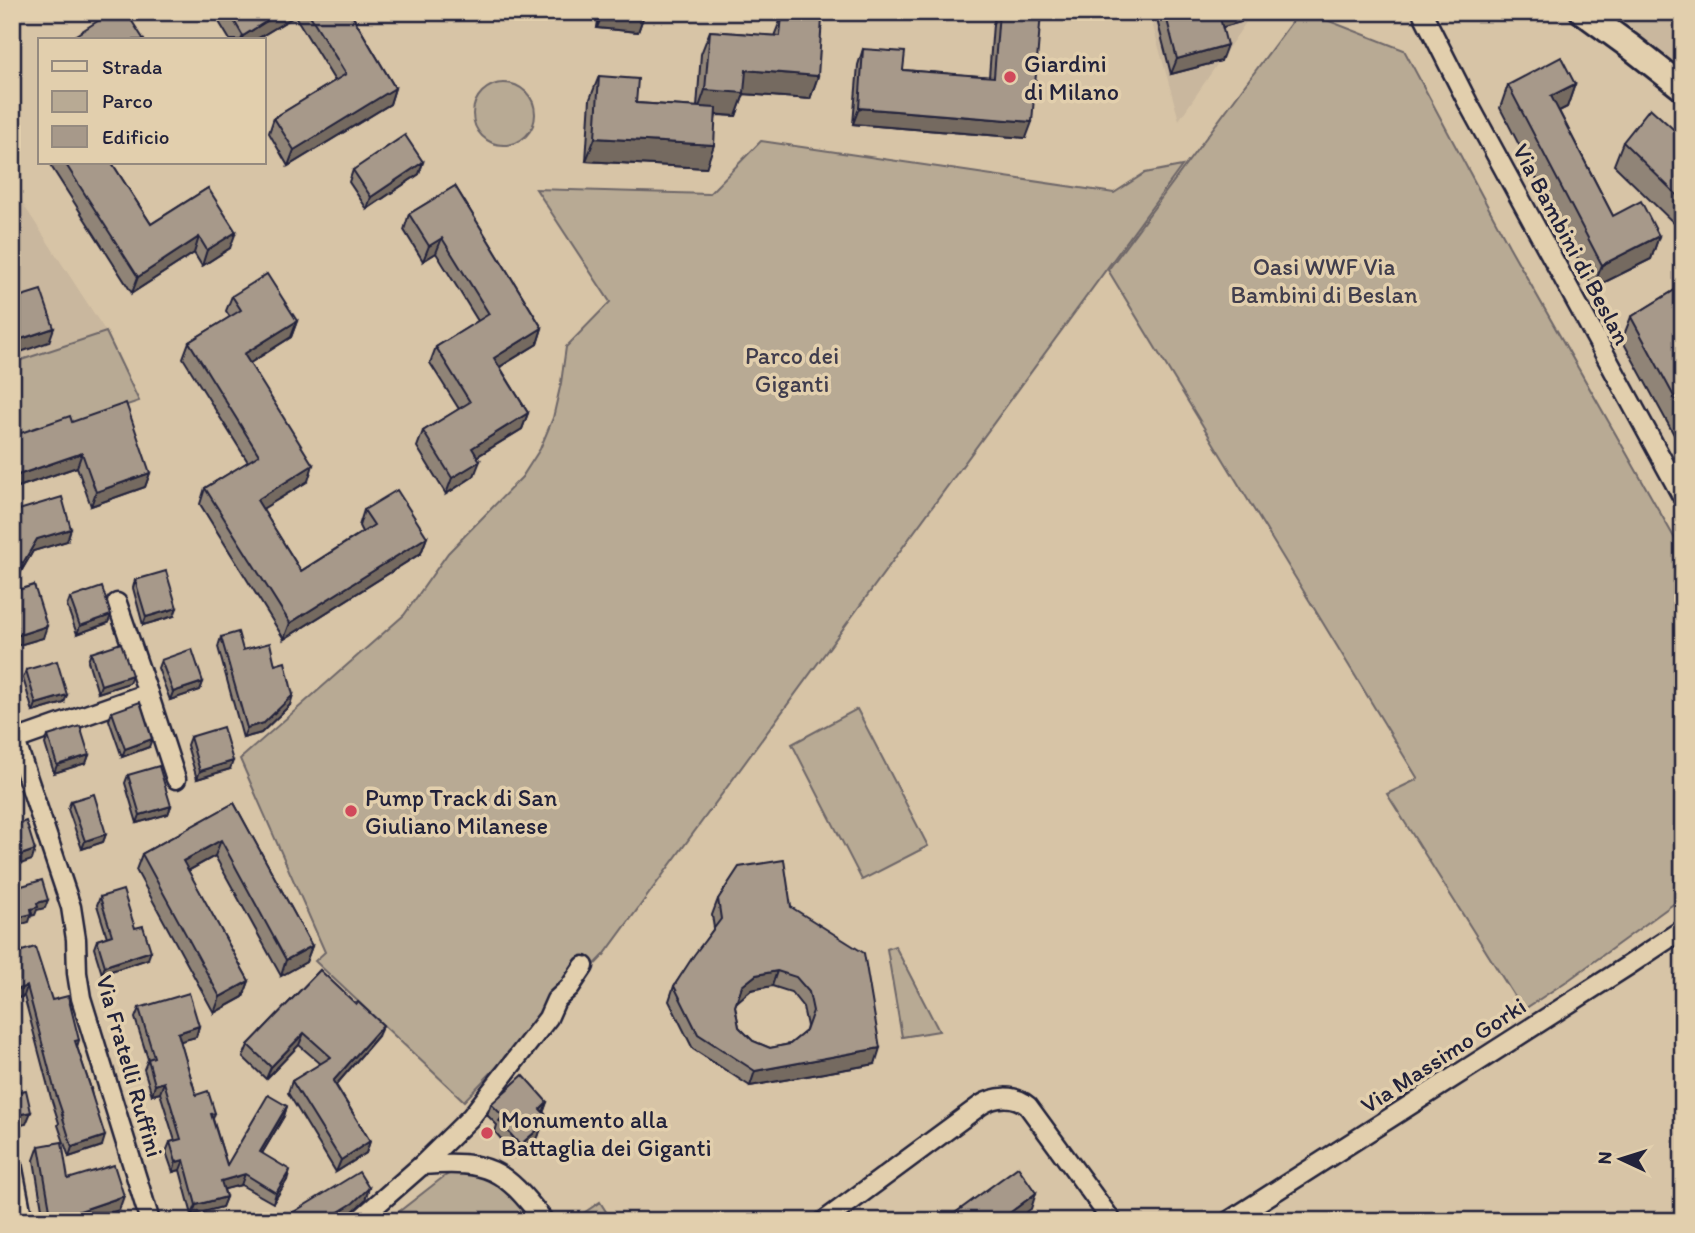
<svg xmlns="http://www.w3.org/2000/svg" width="1695" height="1233" font-family="Itim,sans-serif">
	<style>
		.built { fill: #c9b79e }
		.green { fill: #b8aa94; stroke: #6d6668; stroke-width: 2 }
		.lines { fill: none; stroke-linecap: round; stroke-linejoin: round }
		.street-casing { stroke: #22223b; stroke-width: 23 }
		.secondary-casing { stroke: #22223b; stroke-width: 30 }
		.street { stroke: #e2cfad; stroke-width: 18 }
		.secondary { stroke: #e2cfad; stroke-width: 24 }
		.wall { fill: #908477; stroke: #22223b; stroke-width: 2; fill-rule: evenodd }
		.shaded-wall { fill: #756b61; stroke: #22223b; stroke-width: 2 }
		.building { fill: #a7998a; stroke: #22223b; stroke-width: 2; fill-rule: evenodd }
		.poi-dot { fill: #d1495b; stroke: #e2cfad; stroke-width: 2.5 }
		.labels { text-anchor: middle; dominant-baseline: central; stroke-width: 7; stroke-linejoin: round; paint-order: stroke }
		.poi-label { font-size: 24px; fill: #22223b; stroke: #e2cfad; text-anchor: start }
		.street-label { font-size: 24px; fill: #22223b; stroke: #e2cfad }
		.park-label { font-size: 24px; fill: #403d4d; stroke: #e2cfad }
	</style>
	<rect width="100%" height="100%" fill="#d7c4a6"/>
	<filter id="ink" filterUnits="userSpaceOnUse"><feTurbulence type="fractalNoise" baseFrequency=".0143" numOctaves="2"/><feDisplacementMap in="SourceGraphic" scale="14" xChannelSelector="R" yChannelSelector="G"/><feConvolveMatrix kernelMatrix="1 2 1 2 8 2 1 2 1" color-interpolation-filters="sRGB"/></filter>
	<g filter="url(#ink)">
		<g class="built">
			<polygon points="1149,12 1253,12 1179,120"/>
			<polygon points="1602,12 1683,12 1683,80"/>
			<polygon points="12,187 106,332 12,363"/>
		</g>
		<g class="green">
			<polygon points="1299,12 1306,12 1404,50 1509,246 1683,553 1683,897 1570,979 1523,1010 1387,794 1418,779 1108,270"/>
			<circle cx="504" cy="114" r="31"/>
			<polygon points="761,141 1114,193 1145,173 1182,166 604,955 464,1101 315,961 325,952 240,759 404,615 448,553 522,477 540,449 553,418 561,383 566,347 610,302 536,189 709,194"/>
			<polygon points="106,332 139,401 12,444 12,363"/>
			<polygon points="857,709 928,846 862,880 792,744"/>
			<polygon points="895,946 939,1031 902,1037 887,949"/>
			<polygon points="454,1171 488,1176 517,1203 531,1221 401,1221 396,1214 442,1178"/>
			<polygon points="600,1202 612,1221 572,1221"/>
		</g>
		<g class="lines">
			<defs>
				<g id="street">
					<polyline points="1422,12 1468,103 1683,498"/>
					<polyline points="148,693 176,779"/>
					<polyline points="12,731 71,907 76,939 77,973 81,998 150,1221"/>
					<polyline points="15,740 148,693 117,603"/>
					<polyline points="12,1164 23,1221"/>
					<path d="M 422,1165 C 489,1160 503,1168 544,1221"/>
					<polyline points="358,1221 422,1165 471,1117 548,1018 556,1000 570,987 584,966"/>
					<path d="M 824,1221 L 981,1105 C 995,1096 1014,1094 1028,1106 L 1112,1221"/>
					<polyline points="1229,1221 1629,965 1683,929"/>
				</g>
				<polyline id="secondary" points="1583,12 1631,47 1683,88"/>
			</defs>
			<use href="#street" class="street-casing"/>
			<use href="#secondary" class="secondary-casing"/>
			<use href="#street" class="street"/>
			<use href="#secondary" class="secondary"/>
		</g>
		<g class="wall">
			<polygon points="213,12 350,12 395,88 390,104 288,166 269,133 274,118 335,81 295,16 255,40 230,40"/>
			<polygon points="599,12 645,12 638,32 597,28"/>
			<polygon points="997,12 1041,12 1026,138 853,124 858,65 863,49 903,70 989,77 993,24"/>
			<polygon points="1155,12 1245,12 1241,22 1222,27 1221,61 1171,74"/>
			<polygon points="782,16 818,76 810,99 744,94 736,116 716,115 706,168 586,161 590,99 599,76 636,103 697,107 701,54 710,31 774,36"/>
			<polygon points="1575,84 1567,107 1559,111 1613,216 1659,236 1651,259 1593,288 1500,108 1508,85"/>
			<polygon points="1683,138 1683,232 1614,165 1623,142"/>
			<polygon points="423,162 419,174 367,209 349,182 353,170"/>
			<polygon points="49,163 112,163 151,224 208,188 230,248 202,266 194,253 132,293"/>
			<polygon points="455,186 542,328 537,344 500,367 528,413 522,429 478,456 474,476 446,494 417,447 423,431 459,409 430,363 436,347 478,321 436,253 423,261 404,230 409,214"/>
			<polygon points="1683,285 1683,451 1622,340 1631,317"/>
			<polygon points="232,296 297,321 291,337 250,363 308,481 262,509 301,571 362,532 359,526 364,510 427,537 421,553 284,639 200,504 205,488 248,462 183,358 189,342 230,317 226,311"/>
			<polygon points="72,422 150,473 145,487 91,506 77,467 12,489 12,436"/>
			<polygon points="12,512 67,541 33,551 19,575 12,571"/>
			<polygon points="135,580 174,616 143,625 133,588"/>
			<polygon points="12,592 43,638 12,647"/>
			<polygon points="70,598 108,623 77,634 67,606"/>
			<polygon points="221,637 243,650 290,705 261,733 243,738 218,647"/>
			<polygon points="91,653 132,675 129,683 98,693 88,661"/>
			<polygon points="161,660 203,682 200,690 170,700 158,668"/>
			<polygon points="26,670 64,703 33,712 23,678"/>
			<polygon points="112,712 149,747 122,757 109,720"/>
			<polygon points="48,736 89,755 86,763 54,773 45,744"/>
			<polygon points="190,737 230,769 197,779 187,745"/>
			<polygon points="128,775 171,806 168,814 137,823 125,783"/>
			<polygon points="71,801 106,834 103,842 82,849 68,809"/>
			<polygon points="234,803 312,946 306,962 281,976 215,856 188,871 249,981 243,997 214,1013 136,870 142,854"/>
			<polygon points="100,897 135,928 148,959 102,974 94,948 97,940 107,937 97,905"/>
			<path d="M 718,899 L 791,907 L 875,1064 L 750,1086 L 693,1049 L 669,1001 L 674,986 L 714,928 L 712,915 ZM 772,986 L 791,992 L 803,1007 L 807,1026 L 806,1031 L 790,1044 L 770,1048 L 753,1041 L 739,1027 L 735,1006 L 737,1001 L 751,990 Z"/>
			<polygon points="12,954 52,1000 79,1040 77,1047 91,1089 91,1091 102,1146 69,1157 58,1125 59,1123 51,1098 24,996 12,1000"/>
			<polygon points="320,970 378,1036 336,1085 370,1141 366,1153 336,1172 288,1093 292,1081 321,1064 299,1045 266,1079 243,1057 248,1045"/>
			<polygon points="139,1008 199,1026 196,1037 180,1041 196,1095 215,1113 213,1119 227,1165 287,1106 284,1116 262,1153 287,1180 273,1203 241,1185 224,1189 226,1197 222,1207 192,1215 180,1170 173,1172 166,1152 170,1142 175,1141 160,1093 152,1095 144,1069 148,1059 135,1018"/>
			<polygon points="547,1102 543,1113 545,1114 538,1137 516,1156 495,1132 497,1125 487,1115 491,1104"/>
			<polygon points="39,1146 68,1179 119,1210 86,1221 44,1221 34,1160"/>
		</g>
		<g class="shaded-wall">
			<polygon points="281,12 296,12 295,16 255,40 241,40 243,36"/>
			<polygon points="603,12 645,12 638,32 597,28"/>
			<polygon points="1226,12 1245,12 1241,22 1213,30 1219,14"/>
			<polygon points="1227,45 1221,61 1171,74 1177,59"/>
			<polygon points="746,70 818,76 810,99 744,94 736,116 697,113 705,90"/>
			<polygon points="1575,84 1567,107 1543,119 1551,96"/>
			<polygon points="395,88 390,104 288,166 294,150"/>
			<polygon points="859,108 1032,122 1026,138 853,124"/>
			<polygon points="595,138 714,145 706,168 586,161"/>
			<polygon points="423,162 419,174 367,209 371,197"/>
			<polygon points="19,201 13,217 12,217 12,203"/>
			<polygon points="236,232 230,248 202,266 207,250"/>
			<polygon points="1659,236 1651,259 1593,288 1602,265"/>
			<polygon points="199,237 194,253 132,293 138,277"/>
			<polygon points="442,238 436,253 423,261 429,246"/>
			<polygon points="297,321 291,337 239,370 244,354"/>
			<polygon points="54,328 49,342 12,355 12,342"/>
			<polygon points="542,328 537,344 488,374 494,358"/>
			<polygon points="1683,329 1683,347 1678,332"/>
			<polygon points="528,413 522,429 466,463 472,448"/>
			<polygon points="82,453 77,467 12,489 12,477"/>
			<polygon points="480,461 474,476 446,494 452,478"/>
			<polygon points="313,465 308,481 251,516 257,500"/>
			<polygon points="150,473 145,487 91,506 96,492"/>
			<polygon points="71,529 67,541 33,551 19,575 23,563 37,539"/>
			<polygon points="427,537 421,553 284,639 290,623"/>
			<polygon points="177,608 174,616 143,625 146,617"/>
			<polygon points="111,615 108,623 77,634 80,626"/>
			<polygon points="47,626 43,638 12,647 16,636"/>
			<polygon points="132,675 129,683 98,693 101,685"/>
			<polygon points="203,682 200,690 170,700 173,692"/>
			<polygon points="67,695 64,703 33,712 36,704"/>
			<polygon points="293,695 290,705 261,733 243,738 247,728"/>
			<polygon points="152,739 149,747 122,757 125,749"/>
			<polygon points="89,755 86,763 54,773 57,765"/>
			<polygon points="233,761 230,769 197,779 200,771"/>
			<polygon points="171,806 168,814 137,823 140,815"/>
			<polygon points="106,834 103,842 82,849 85,841"/>
			<polygon points="221,840 215,856 177,877 183,861"/>
			<polygon points="35,850 32,860 12,867 12,858"/>
			<polygon points="48,900 45,908 37,910 35,915 31,916 29,922 12,927 12,919 31,909 37,903"/>
			<polygon points="312,946 306,962 281,976 286,960"/>
			<polygon points="151,951 148,959 102,974 105,966"/>
			<polygon points="777,971 772,986 751,990 737,1002 742,986 756,975"/>
			<polygon points="249,981 243,997 214,1013 220,997"/>
			<polygon points="27,986 24,996 12,1000 12,991"/>
			<polygon points="383,1025 378,1036 329,1093 333,1081"/>
			<polygon points="199,1026 196,1037 174,1043 178,1033"/>
			<polygon points="304,1033 299,1045 266,1079 271,1067"/>
			<polygon points="880,1048 875,1064 750,1086 755,1071"/>
			<polygon points="20,1050 15,1062 12,1063 12,1053"/>
			<polygon points="164,1082 160,1093 152,1095 155,1085"/>
			<polygon points="547,1102 543,1113 540,1109"/>
			<polygon points="287,1106 284,1116 257,1162 260,1152"/>
			<polygon points="31,1112 26,1124 12,1127 12,1116"/>
			<polygon points="545,1114 541,1125 538,1121"/>
			<polygon points="542,1126 538,1137 516,1156 520,1145"/>
			<polygon points="105,1136 102,1146 69,1157 72,1147"/>
			<polygon points="370,1141 366,1153 336,1172 341,1160"/>
			<polygon points="184,1160 180,1170 173,1172 176,1162"/>
			<polygon points="290,1170 287,1180 273,1203 276,1193"/>
			<polygon points="245,1174 241,1185 218,1191 221,1181"/>
			<polygon points="369,1188 365,1200 349,1215 339,1221 324,1221"/>
			<polygon points="1036,1193 1031,1209 1014,1221 999,1221"/>
			<polygon points="124,1196 119,1210 86,1221 71,1221 74,1213"/>
			<polygon points="226,1197 222,1207 192,1215 196,1205"/>
		</g>
		<g class="building">
			<polygon points="112,12 126,12 144,40 68,40"/>
			<polygon points="229,12 281,12 243,36"/>
			<polygon points="308,12 350,12 395,88 294,150 274,118 346,74"/>
			<polygon points="999,12 1041,12 1032,122 859,108 863,49 905,52 903,70 994,77"/>
			<polygon points="1165,12 1226,12 1219,14 1227,45 1177,59"/>
			<polygon points="782,16 822,19 818,76 746,70 744,93 705,90 710,31 780,36"/>
			<polygon points="1561,57 1575,84 1551,96 1613,216 1641,201 1659,236 1602,265 1508,85"/>
			<polygon points="599,76 638,79 636,103 716,108 714,145 595,138"/>
			<polygon points="1650,108 1683,138 1683,201 1623,142"/>
			<polygon points="405,135 423,162 371,197 353,170"/>
			<polygon points="65,163 112,163 151,224 208,188 236,232 207,250 199,237 138,277"/>
			<polygon points="12,180 19,201 12,203"/>
			<polygon points="455,186 542,328 494,358 528,413 472,448 480,461 452,478 423,431 470,402 436,347 489,314 442,238 429,246 409,214"/>
			<polygon points="267,274 297,321 244,354 313,465 257,500 301,571 374,525 364,510 397,490 427,537 290,623 205,488 259,455 189,342 241,310 232,296"/>
			<polygon points="1683,285 1683,329 1678,332 1683,340 1683,413 1631,317"/>
			<polygon points="41,290 54,328 12,342 12,299"/>
			<polygon points="126,403 150,473 96,492 82,453 12,477 12,436 70,416 72,422"/>
			<polygon points="62,497 71,529 37,539 23,563 12,557 12,512"/>
			<polygon points="166,571 177,608 146,617 135,580"/>
			<polygon points="34,585 47,626 16,636 12,624 12,592"/>
			<polygon points="102,587 111,615 80,626 70,598"/>
			<polygon points="238,632 243,650 270,643 275,665 285,662 293,695 264,723 247,728 221,637"/>
			<polygon points="121,643 132,675 101,685 91,653"/>
			<polygon points="192,649 203,682 173,692 161,660"/>
			<polygon points="57,661 67,695 36,704 26,670"/>
			<polygon points="140,702 152,739 125,749 112,712"/>
			<polygon points="80,726 89,755 57,765 48,736"/>
			<polygon points="223,727 233,761 200,771 190,737"/>
			<polygon points="159,766 171,806 140,815 128,775"/>
			<polygon points="94,794 106,834 85,841 71,801"/>
			<polygon points="234,803 312,946 286,960 221,840 183,861 249,981 220,997 142,854"/>
			<polygon points="26,821 35,850 12,858 12,826"/>
			<path d="M 784,860 L 791,907 L 864,953 L 880,1048 L 755,1071 L 698,1034 L 674,986 L 694,955 L 721,919 L 718,899 L 739,867 ZM 777,971 L 796,977 L 809,992 L 813,1011 L 806,1031 L 790,1044 L 770,1048 L 753,1041 L 739,1027 L 735,1006 L 742,986 L 756,975 Z"/>
			<polygon points="42,880 48,900 37,903 38,907 31,909 32,914 12,919 12,895 17,894 15,888"/>
			<polygon points="123,890 135,928 143,926 151,951 105,966 97,940 112,935 100,897"/>
			<polygon points="35,947 52,1000 68,996 79,1040 75,1041 91,1089 90,1089 105,1136 72,1147 62,1115 63,1115 54,1088 27,986 12,991 12,954"/>
			<polygon points="320,970 356,1004 358,1002 383,1025 333,1081 370,1141 341,1160 292,1081 331,1057 304,1033 271,1067 248,1045"/>
			<polygon points="189,993 199,1026 178,1033 196,1095 208,1091 215,1113 211,1114 227,1165 268,1095 287,1106 260,1152 290,1170 276,1193 245,1174 221,1181 226,1197 196,1205 184,1160 176,1162 170,1142 181,1139 164,1082 155,1085 148,1059 154,1057 139,1008"/>
			<polygon points="12,1033 20,1050 12,1053"/>
			<polygon points="523,1075 547,1102 540,1109 545,1114 538,1121 542,1126 520,1145 499,1121 503,1116 491,1104"/>
			<polygon points="26,1090 31,1112 12,1116 12,1093"/>
			<polygon points="62,1142 68,1179 114,1165 124,1196 74,1213 75,1221 52,1221 39,1146"/>
			<polygon points="1018,1167 1036,1193 999,1221 944,1221"/>
			<polygon points="359,1172 369,1188 353,1203 324,1221 279,1221"/>
		</g>
	</g>
	<g class="poi-dot">
		<circle cx="1010" cy="77" r="7"/>
		<circle cx="351" cy="811" r="7"/>
		<circle cx="487" cy="1133" r="7"/>
	</g>
	<g class="labels">
		<g class="poi-label">
			<text x="1024" y="63">Giardini<tspan x="1024" dy="28">di Milano</tspan></text>
			<text x="365" y="797">Pump Track di San<tspan x="365" dy="28">Giuliano Milanese</tspan></text>
			<text x="501" y="1119">Monumento alla<tspan x="501" dy="28">Battaglia dei Giganti</tspan></text>
		</g>
		<g class="street-label">
			<text transform="translate(1572 244) rotate(62)">Via Bambini di Beslan</text>
			<text transform="translate(1443 1055) rotate(-33)">Via Massimo Gorki</text>
			<text transform="translate(130 1066) rotate(74)">Via Fratelli Ruffini</text>
		</g>
		<g class="park-label">
			<text x="1324" y="266">Oasi WWF Via<tspan x="1324" dy="28">Bambini di Beslan</tspan></text>
			<text x="792" y="355">Parco dei<tspan x="792" dy="28">Giganti</tspan></text>
		</g>
	</g>
	<rect width="1695" height="1233" fill="none" stroke="#e2cfad" stroke-width="42"/>
	<rect x="21" y="21" width="1653" height="1191" fill="none" stroke="#22223b" stroke-width="2.5" filter="url(#ink)"/>
	<rect x="38" y="38" width="228" height="126" fill="#e2cfad" stroke="#958a7f" stroke-width="2"/>
	<rect x="52" y="61" width="35" height="10" fill="#e2cfad" stroke="#958a7f" stroke-width="2"/>
	<text x="102" y="74" font-size="21" fill="#22223b">Strada</text>
	<rect x="52" y="91" width="35" height="21" fill="#b8aa94" stroke="#958a7f" stroke-width="2"/>
	<text x="102" y="108" font-size="21" fill="#22223b">Parco</text>
	<rect x="52" y="126" width="35" height="21" fill="#a7998a" stroke="#958a7f" stroke-width="2"/>
	<text x="102" y="144" font-size="21" fill="#22223b">Edificio</text>
	<g transform="translate(1621 1159) rotate(274)" stroke="#e2cfad" stroke-width="5" paint-order="stroke">
	<path d="M0-5L12 26L0 18L-12 26Z" fill="#22223b"/>
	<text y="-10" font-size="19" font-weight="bold" text-anchor="middle" fill="#22223b">N</text>
	</g>
</svg>
